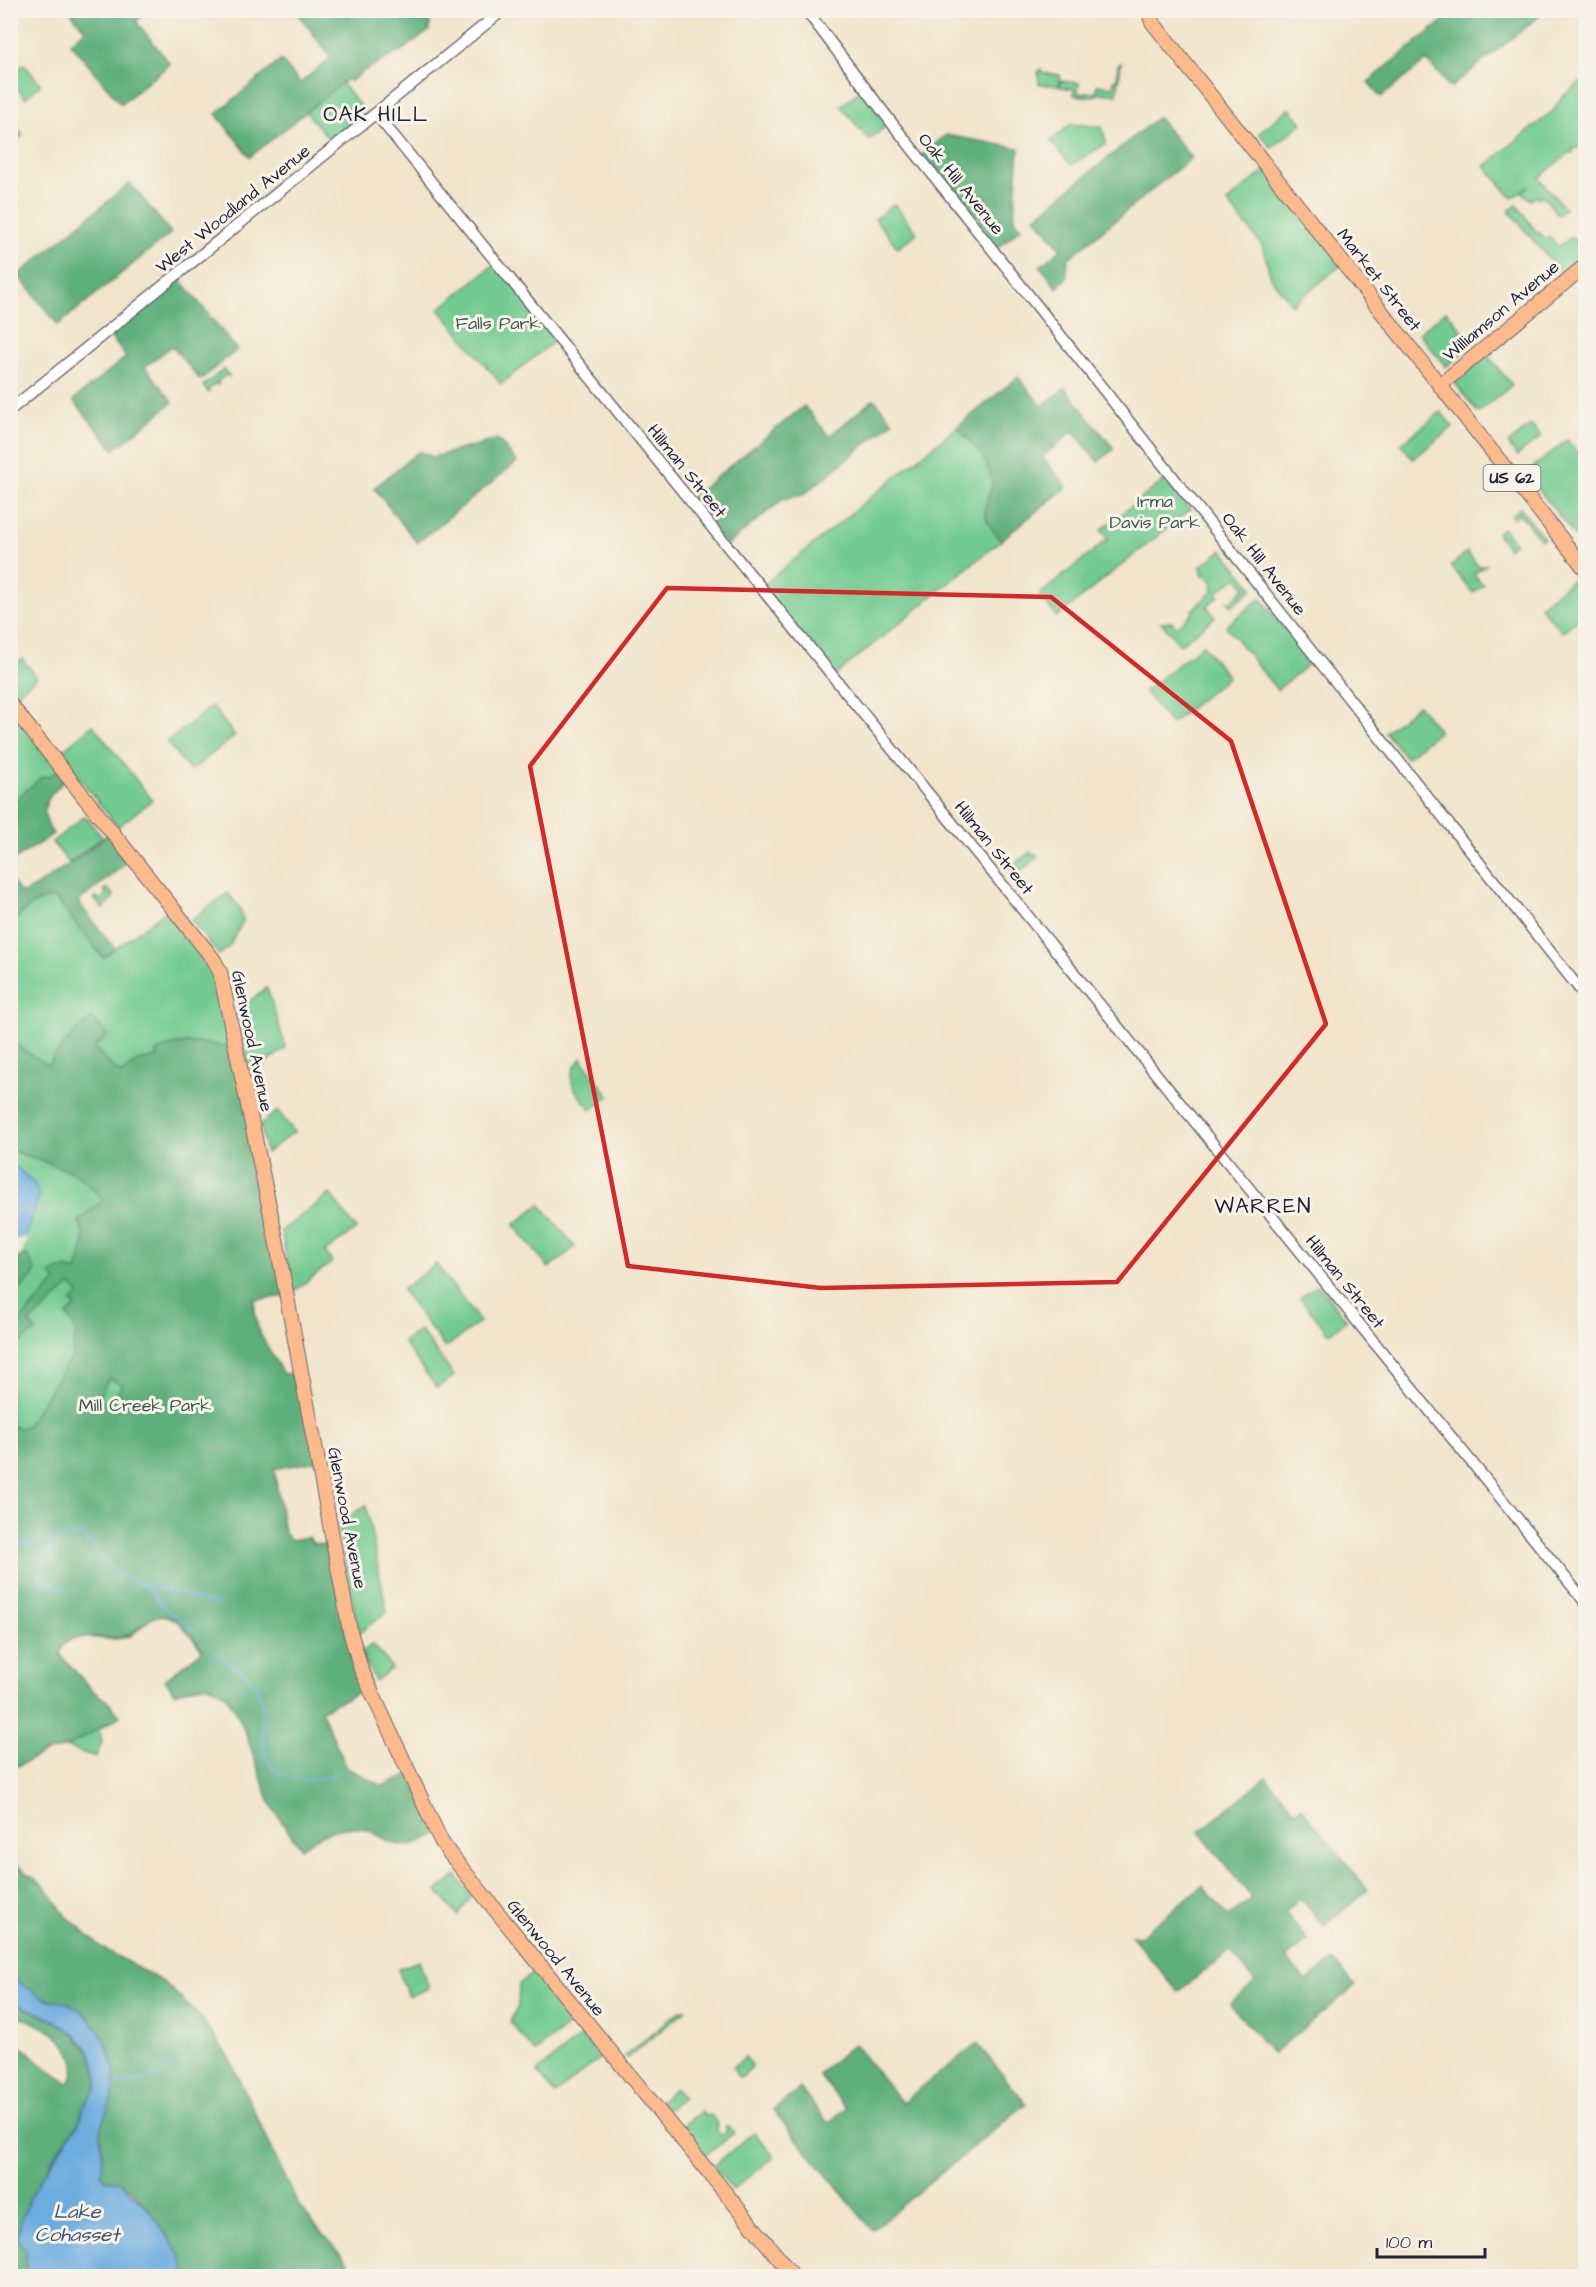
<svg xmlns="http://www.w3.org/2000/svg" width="1596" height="2287" font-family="'Architects Daughter',sans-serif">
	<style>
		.green { fill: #72cb91; stroke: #4a7666; stroke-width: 1.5 }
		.forest { fill: #5daf7b; stroke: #40685b; stroke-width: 1.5; fill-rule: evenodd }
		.water { fill: #6cacdf; stroke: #47678d; stroke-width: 1.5 }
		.pier { fill: #f1e4ca }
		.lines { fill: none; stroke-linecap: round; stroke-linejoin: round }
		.stream { stroke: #6cacdf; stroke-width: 2 }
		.minor-casing { stroke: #6a666d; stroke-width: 13 }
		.major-casing { stroke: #6a666d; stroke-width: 16 }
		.minor { stroke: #fff; stroke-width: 10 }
		.major { stroke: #fcba8d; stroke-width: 14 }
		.marked { fill: none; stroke: #d62828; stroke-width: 4.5; stroke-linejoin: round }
		.labels { text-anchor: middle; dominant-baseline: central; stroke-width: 6; stroke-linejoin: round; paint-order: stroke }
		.shield { fill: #f7f3e8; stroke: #62616f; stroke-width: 1.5 }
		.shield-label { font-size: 16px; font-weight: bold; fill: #22223b }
		.street-label { font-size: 18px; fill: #22223b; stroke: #f7f3e8 }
		.park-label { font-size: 18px; fill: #3a5555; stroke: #f7f3e8 }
		.water-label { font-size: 20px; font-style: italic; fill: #3c5274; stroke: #f7f3e8 }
		.quarter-label { font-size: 21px; letter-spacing: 1.5px; fill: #22223b; stroke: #f7f3e8 }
	</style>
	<rect width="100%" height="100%" fill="#f7f3e8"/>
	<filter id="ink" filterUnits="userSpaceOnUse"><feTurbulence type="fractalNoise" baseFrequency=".0167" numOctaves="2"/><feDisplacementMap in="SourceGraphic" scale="12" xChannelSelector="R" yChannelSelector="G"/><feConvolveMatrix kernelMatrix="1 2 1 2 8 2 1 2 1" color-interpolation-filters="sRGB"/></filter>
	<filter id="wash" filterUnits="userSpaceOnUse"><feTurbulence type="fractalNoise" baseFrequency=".008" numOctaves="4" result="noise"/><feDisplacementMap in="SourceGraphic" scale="24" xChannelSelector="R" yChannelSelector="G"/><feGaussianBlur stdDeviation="1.35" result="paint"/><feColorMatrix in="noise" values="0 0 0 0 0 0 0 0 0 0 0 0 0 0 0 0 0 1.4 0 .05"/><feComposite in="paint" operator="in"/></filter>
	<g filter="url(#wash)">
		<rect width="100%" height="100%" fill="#f1e4ca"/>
		<g class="green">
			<polygon points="1121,63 1117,95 1101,93 1091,97 1074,95 1074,89 1060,87 1061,81 1079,83 1078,93 1086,94 1087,92 1096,93 1097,85 1113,87 1114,80 1117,80 1118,65"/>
			<polygon points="24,64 41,85 25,98 11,80 11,76"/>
			<polygon points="1041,69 1042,73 1060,75 1059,86 1039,84 1038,72"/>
			<polygon points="1582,81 1586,85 1585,148 1573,148 1573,153 1569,153 1539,178 1565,209 1558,215 1542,195 1538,198 1536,196 1531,200 1522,192 1529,185 1512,198 1485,166 1553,111 1561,98"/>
			<polygon points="341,83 365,112 330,140 306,112"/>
			<polygon points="864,87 891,122 869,140 841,106"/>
			<polygon points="1289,108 1302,123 1272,148 1259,133"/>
			<polygon points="1071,124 1102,127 1106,144 1071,165 1051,141"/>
			<polygon points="1268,168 1344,263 1292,305 1271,278 1262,245 1227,202"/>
			<polygon points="894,204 917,233 898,248 875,219"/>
			<polygon points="1517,205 1537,233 1539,232 1545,239 1549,236 1558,247 1571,237 1574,240 1585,230 1585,242 1579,248 1574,260 1560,272 1509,211"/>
			<polygon points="497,262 558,338 501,384 439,309"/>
			<polygon points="1446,311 1473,344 1446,367 1419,333"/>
			<polygon points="1488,356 1512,385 1478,413 1455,383"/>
			<polygon points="224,369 229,376 226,375 218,381 218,385 216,383 208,390 209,393 203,386"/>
			<polygon points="1441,412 1453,427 1413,459 1401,444"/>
			<polygon points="1531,425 1541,437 1517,456 1508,444"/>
			<polygon points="957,427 981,453 1031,516 833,677 762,589 768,581"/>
			<polygon points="1567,440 1585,462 1585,549 1526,473"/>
			<polygon points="1166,479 1190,510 1057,617 1039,595 1108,539 1101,530"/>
			<polygon points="1520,508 1544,538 1541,540 1519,514 1513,518 1511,515"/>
			<polygon points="1503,528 1515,543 1508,549 1497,533"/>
			<polygon points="1222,550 1253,588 1232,606 1227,601 1231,602 1245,587 1237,577 1216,593 1219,596 1207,606 1215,617 1180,645 1161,622 1172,622 1176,627 1193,613 1192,610 1214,590 1211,587 1214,584 1206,574 1204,576 1201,572 1203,570 1200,567"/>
			<polygon points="1467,552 1479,567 1487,564 1474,574 1483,585 1473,593 1451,566"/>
			<polygon points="1575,578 1585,591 1585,614 1562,632 1540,606"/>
			<polygon points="1261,598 1311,662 1277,690 1226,626"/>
			<polygon points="1203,645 1228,677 1171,724 1144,691"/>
			<polygon points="22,659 37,677 15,695 11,690 11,668"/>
			<polygon points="11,704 64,772 10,815"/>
			<polygon points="1418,705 1439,731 1406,758 1385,732"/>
			<polygon points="212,706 235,736 190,771 167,742"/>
			<polygon points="93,725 152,800 118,827 59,753"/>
			<polygon points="85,816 102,837 69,863 52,842"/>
			<polygon points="1030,852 1032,855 1035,853 1038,857 1015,876 1011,872 1012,866"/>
			<path d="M 51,879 L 111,952 L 171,907 L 223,981 L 256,1320 L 260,1336 L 283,1374 L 273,1462 L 284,1533 L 291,1540 L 309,1537 L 312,1543 L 322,1545 L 333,1542 L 370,1687 L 321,1710 L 329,1729 C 288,1704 244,1680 205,1652 C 192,1642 183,1618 165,1615 C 151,1613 141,1630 130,1636 C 124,1639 115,1639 108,1639 C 91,1639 67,1631 60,1652 L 62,1657 L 93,1691 L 108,1702 L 120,1716 L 99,1729 L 102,1742 L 96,1757 L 66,1747 L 46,1752 L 11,1769 L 10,898 L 17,906 Z"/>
			<polygon points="107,888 114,896 103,909 94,899 97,897 100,900 107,894 104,891"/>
			<polygon points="228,893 240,908 243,921 229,947 219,955 191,920"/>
			<polygon points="267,988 286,1048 250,1075 237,1010"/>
			<path d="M 581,1058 L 609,1096 L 591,1110 C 576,1091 561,1081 581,1058 Z"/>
			<polygon points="278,1111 294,1132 266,1153 260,1124"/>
			<polygon points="330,1194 356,1229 325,1252 332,1262 293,1292 281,1231"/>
			<polygon points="540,1204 575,1247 549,1268 514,1225"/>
			<polygon points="436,1264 480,1322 445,1348 402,1290"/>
			<polygon points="1318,1285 1347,1320 1329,1334 1300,1298"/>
			<polygon points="420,1330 454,1376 437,1388 403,1342"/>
			<polygon points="366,1505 387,1612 359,1633 338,1524"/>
			<polygon points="373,1644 392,1668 375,1681 362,1652"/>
			<polygon points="456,1876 472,1895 458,1916 437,1891"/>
			<polygon points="419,1961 429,1988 408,1997 398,1969"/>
			<polygon points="534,1972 574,2021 535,2052 510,2022 518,2006 519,1984"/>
			<polygon points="681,2010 686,2010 627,2058 625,2056"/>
			<polygon points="581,2036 600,2058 555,2094 537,2072"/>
			<polygon points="745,2057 752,2065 751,2069 742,2077 738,2077 733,2067"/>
			<polygon points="675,2088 683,2098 668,2110 660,2101"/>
			<polygon points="701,2111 705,2116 711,2115 718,2124 717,2131 721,2136 727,2131 725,2127 727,2125 734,2133 705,2156 681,2127"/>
			<polygon points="754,2132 774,2157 733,2190 713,2166"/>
		</g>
		<g class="forest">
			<polygon points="1456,10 1546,11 1450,88 1427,60 1381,97 1368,82"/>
			<polygon points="70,11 149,11 136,21 170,64 121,104 70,43 85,30"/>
			<polygon points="431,11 429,31 404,49 362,72 350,82 347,79 250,157 216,114 281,60 300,83 331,58 296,11"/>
			<polygon points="1158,117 1191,158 1068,259 1066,278 1057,288 1040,266 1061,249 1035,217"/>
			<polygon points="11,120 23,135 11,145 10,145"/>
			<polygon points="946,135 1019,148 1014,218 1021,228 994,251 919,157"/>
			<polygon points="130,183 171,233 58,325 18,275"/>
			<polygon points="177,275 237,350 200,380 172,346 145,367 173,402 114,450 73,400 126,357 107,332"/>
			<path d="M 1018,377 L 1042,406 L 1065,388 L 1114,449 L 1098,462 L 1073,431 L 1042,457 L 1067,487 L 1001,540 C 991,528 980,516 987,499 C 988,495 991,491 992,486 C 992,462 972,443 957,427 Z"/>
			<polygon points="874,399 893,422 803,495 782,500 726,546 689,499 804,406 829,436"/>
			<polygon points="498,439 517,462 417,543 374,488 419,451 433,457"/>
			<path d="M 61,768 L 68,776 C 49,797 35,806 53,834 L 11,862 L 11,803 L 42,777 L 50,776 Z"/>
			<path d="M 112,831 L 133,858 L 78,902 L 115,949 L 103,958 L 56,899 C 40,895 20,913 11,926 L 11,880 L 21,893 L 27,892 L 74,861 Z"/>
			<path d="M 92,1018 L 108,1036 L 94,1047 L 111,1066 L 121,1073 L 138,1061 L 157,1057 L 156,1052 C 183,1037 208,1044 236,1048 L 287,1296 L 253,1300 L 258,1330 L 283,1374 L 301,1372 L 318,1461 L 274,1469 L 284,1533 L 291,1540 L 309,1537 L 312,1543 L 322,1545 L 333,1542 L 370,1687 L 321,1710 L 347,1768 L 382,1786 L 410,1774 L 438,1834 C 427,1839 414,1846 402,1845 C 392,1845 384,1838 376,1834 C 350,1819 323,1832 301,1848 C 290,1833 278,1819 270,1802 C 258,1775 242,1705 219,1690 C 205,1681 189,1688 175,1693 L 165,1680 L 203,1650 C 194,1639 181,1619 166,1616 C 148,1612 135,1637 118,1638 C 99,1640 68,1628 60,1652 L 62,1657 L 93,1691 L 108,1702 L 120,1716 L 67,1747 L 46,1752 L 11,1769 L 11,1426 L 21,1428 L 28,1424 L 72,1356 L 76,1332 L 67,1315 L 75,1306 L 71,1302 L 79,1294 L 71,1285 L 29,1323 L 36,1331 L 19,1343 L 11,1342 L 10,1315 L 19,1322 L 56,1281 L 50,1274 C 59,1267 67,1267 77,1271 C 82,1253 88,1238 79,1221 L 103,1200 L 83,1179 L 72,1172 L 11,1150 L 11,1037 L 23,1050 L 49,1065 C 60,1045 75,1033 92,1018 ZM 109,1378 L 122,1384 L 110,1406 L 98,1399 Z"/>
			<polygon points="27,1255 36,1272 11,1300 10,1276 18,1257"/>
			<polygon points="1266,1777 1295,1811 1301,1807 1368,1890 1324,1926 1301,1899 1285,1912 1308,1940 1286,1957 1306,1982 1333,1960 1355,1986 1272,2054 1230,2004 1255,1982 1230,1951 1178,1992 1131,1935 1140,1936 1203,1886 1228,1917 1252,1898 1199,1832"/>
			<path d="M 11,1864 L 17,1865 L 45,1886 L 65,1915 L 101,1947 L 165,1983 L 201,2018 L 229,2058 L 299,2206 L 360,2276 L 186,2276 L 180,2255 L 150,2211 L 131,2189 L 114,2180 L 107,2180 L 101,2174 C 106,2160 98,2144 101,2128 C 103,2116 111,2106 113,2094 C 121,2060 100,2019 69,2004 C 62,2000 54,2002 46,1999 C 33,1994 24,1983 11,1979 Z"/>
			<path d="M 11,2002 L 57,2022 L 72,2032 L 91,2055 L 98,2081 L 95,2090 L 83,2108 L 80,2120 L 52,2160 L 31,2199 L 19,2228 L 18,2238 L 27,2251 L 26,2276 L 11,2276 L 11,2051 L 19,2051 L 21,2047 C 30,2050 32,2057 40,2063 C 49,2070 59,2074 67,2084 C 74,2079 75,2072 74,2063 C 68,2035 35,2021 11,2015 Z"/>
			<polygon points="977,2043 1026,2104 872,2230 773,2110 800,2088 828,2123 846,2108 818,2074 854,2044 902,2103"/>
		</g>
		<g class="water">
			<polygon points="11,1162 36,1186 39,1196 11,1276"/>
			<path d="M 11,1979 C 24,1983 33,1994 46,1999 C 54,2002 62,2000 69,2004 C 99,2017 120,2062 113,2094 C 111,2106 103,2116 101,2129 C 98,2144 106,2160 101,2174 L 107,2180 L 119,2181 L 150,2211 L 180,2255 L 186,2276 L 26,2276 L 26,2251 L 18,2239 C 21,2194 60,2156 81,2119 C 83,2115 82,2111 84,2106 C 88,2099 97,2092 98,2083 C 99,2078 96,2071 95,2065 C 84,2028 43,2014 11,2002 Z"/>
		</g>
		<polygon class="pier" points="27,1237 21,1256 11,1258 11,1241"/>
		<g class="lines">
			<g class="stream">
				<path d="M 52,1539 C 52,1552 42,1563 39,1576 L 44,1583 L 68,1590"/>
				<polyline points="10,1546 83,1534 113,1571 148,1588 164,1607 194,1632"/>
				<polyline points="140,1583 219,1605"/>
				<path d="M 215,1654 C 233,1666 250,1673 259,1693 C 267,1711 260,1731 264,1749 C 270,1783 311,1785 336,1774"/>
				<polyline points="114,2085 158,2076 185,2060"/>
			</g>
		</g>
	</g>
	<g filter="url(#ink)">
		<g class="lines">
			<defs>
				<g id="minor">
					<polyline points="806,10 891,122 1586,997"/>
					<polyline points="376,114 1586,1603"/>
					<polyline points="10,410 503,10"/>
				</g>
				<g id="major">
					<polyline points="1148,10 1152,22 1169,43 1586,570"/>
					<polyline points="1440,385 1586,265"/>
					<polyline points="10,704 214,960 220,972 276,1239 350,1631 361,1669 441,1841 450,1854 793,2276"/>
				</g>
			</defs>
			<use href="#minor" class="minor-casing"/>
			<use href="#major" class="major-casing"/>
			<use href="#minor" class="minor"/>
			<use href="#major" class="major"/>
		</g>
	</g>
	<path class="marked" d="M 667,588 L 1051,597 L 1231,741 L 1326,1024 L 1117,1282 L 821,1288 L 628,1266 L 530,766 Z"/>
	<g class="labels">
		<rect class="shield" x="1483.5" y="465" width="57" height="26" rx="4.5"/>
		<g class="shield-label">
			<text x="1512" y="478">US 62</text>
		</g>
		<g class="street-label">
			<text transform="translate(961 184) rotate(51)">Oak Hill Avenue</text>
			<text transform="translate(233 209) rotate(-39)">West Woodland Avenue</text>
			<text transform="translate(1379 280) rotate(52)">Market Street</text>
			<text transform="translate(1501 311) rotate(-40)">Williamson Avenue</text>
			<text transform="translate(687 471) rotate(51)">Hillman Street</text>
			<text transform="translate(1264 564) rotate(52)">Oak Hill Avenue</text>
			<text transform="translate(994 848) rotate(51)">Hillman Street</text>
			<text transform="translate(252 1041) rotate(78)">Glenwood Avenue</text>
			<text transform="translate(1345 1282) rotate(51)">Hillman Street</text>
			<text transform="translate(347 1518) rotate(79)">Glenwood Avenue</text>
			<text transform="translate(556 1958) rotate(51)">Glenwood Avenue</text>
		</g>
		<g class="park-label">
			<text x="498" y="323">Falls Park</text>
			<text x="1155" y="501">Irma<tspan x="1155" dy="21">Davis Park</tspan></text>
			<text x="145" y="1405">Mill Creek Park</text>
		</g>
		<g class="water-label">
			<text x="77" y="2212">Lake<tspan x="77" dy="23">Cohasset</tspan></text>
		</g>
		<g class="quarter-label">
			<text x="376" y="114">OAK HILL</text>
			<text x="1263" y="1206">WARREN</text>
		</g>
	</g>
	<rect width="1596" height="2287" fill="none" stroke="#f7f3e8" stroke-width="36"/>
	<path d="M1377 2248v9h108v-9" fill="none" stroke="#22223b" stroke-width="3"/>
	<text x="1386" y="2248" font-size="18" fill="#22223b" stroke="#f7f3e8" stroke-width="4.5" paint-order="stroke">100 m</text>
</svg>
